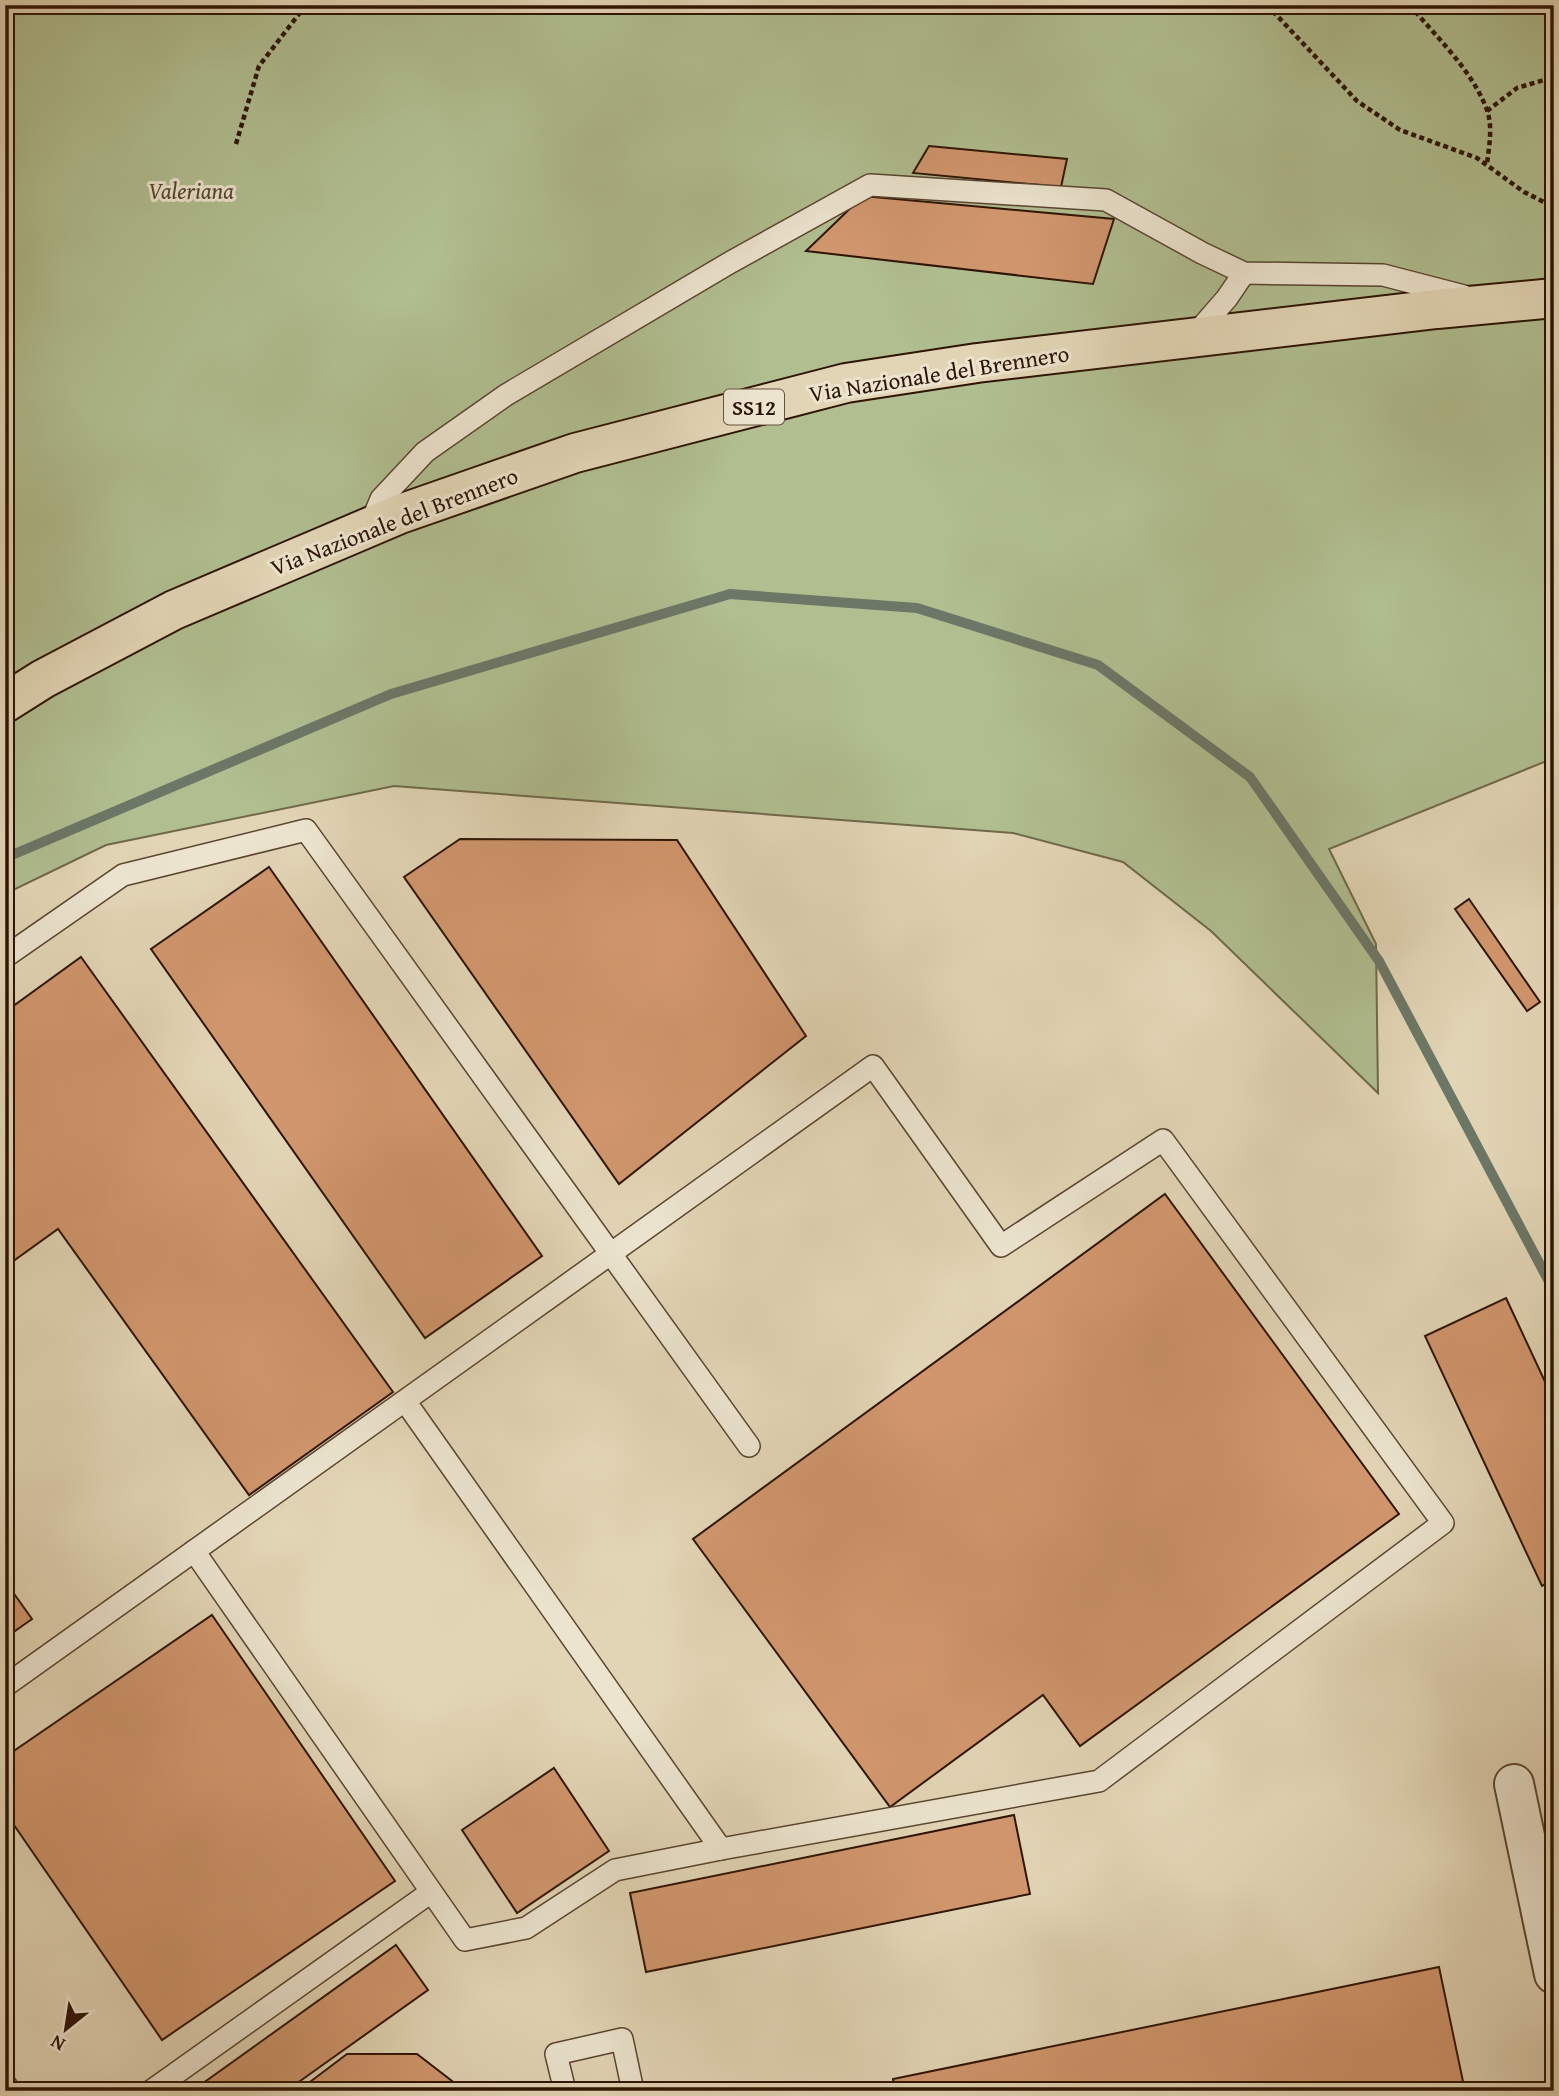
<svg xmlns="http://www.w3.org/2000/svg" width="1559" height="2096" font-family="'Gentium Book Plus',serif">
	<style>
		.green { fill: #b0be90; stroke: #6f694a; stroke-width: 2 }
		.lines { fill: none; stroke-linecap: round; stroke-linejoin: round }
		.stream { stroke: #6c7767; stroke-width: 10 }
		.building { fill: #d1966d; stroke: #2e1403; stroke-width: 2 }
		.service-casing { stroke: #5b4430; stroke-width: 24 }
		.minor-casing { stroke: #5b4430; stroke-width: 42 }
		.primary-casing { stroke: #2e1403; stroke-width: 42 }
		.path { stroke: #2e1403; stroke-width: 4.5; stroke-dasharray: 5 3.5; stroke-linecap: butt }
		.service { stroke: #ece4cf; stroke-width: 21 }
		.minor { stroke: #ece4cf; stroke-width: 38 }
		.primary { stroke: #e2d5b5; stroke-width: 38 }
		.labels { text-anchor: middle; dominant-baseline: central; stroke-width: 6; stroke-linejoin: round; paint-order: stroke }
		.shield { fill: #ece4cf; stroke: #675240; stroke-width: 2 }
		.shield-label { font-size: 21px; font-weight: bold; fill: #2e1403 }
		.park-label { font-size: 23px; font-style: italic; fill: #55472d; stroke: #ece4cf }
		.street-label { font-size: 23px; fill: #2e1403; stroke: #ece4cf }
	</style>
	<rect width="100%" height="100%" fill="#e2d5b5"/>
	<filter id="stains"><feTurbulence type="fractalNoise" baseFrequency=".00286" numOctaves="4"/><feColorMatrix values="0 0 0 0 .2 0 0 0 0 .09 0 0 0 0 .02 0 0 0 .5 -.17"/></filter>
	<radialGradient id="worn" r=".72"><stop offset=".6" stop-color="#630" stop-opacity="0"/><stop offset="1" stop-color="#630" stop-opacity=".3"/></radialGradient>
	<polygon class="green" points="5,5 1554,5 1554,758 1329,849 1376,944 1378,1093 1211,931 1123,862 1013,833 394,786 106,845 5,894"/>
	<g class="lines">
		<polyline class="stream" points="5,858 391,694 730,594 917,608 1098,665 1250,777 1379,961 1554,1291"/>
	</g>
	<g class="building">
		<polygon points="929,146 1067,159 1061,187 913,173"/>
		<polygon points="863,196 1114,219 1093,284 806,251"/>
		<polygon points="460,839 677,840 806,1036 619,1184 404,877"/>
		<polygon points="269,867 542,1256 425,1338 151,949"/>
		<polygon points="1469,899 1540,1002 1527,1011 1455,909"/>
		<polygon points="81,957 393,1392 249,1495 58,1229 5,1267 5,1012"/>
		<polygon points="1165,1194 1399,1514 1080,1746 1043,1695 890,1807 693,1539"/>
		<polygon points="1506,1298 1554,1401 1554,1580 1542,1586 1425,1336"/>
		<polygon points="5,1443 12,1453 5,1458"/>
		<polygon points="5,1581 32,1619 5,1638"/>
		<polygon points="212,1615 395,1881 162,2040 5,1812 5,1757"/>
		<polygon points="554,1768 609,1851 517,1913 462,1830"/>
		<polygon points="1014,1815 1030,1894 646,1972 630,1893"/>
		<polygon points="396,1945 428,1990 286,2091 192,2091"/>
		<polygon points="1439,1967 1465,2091 895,2091 893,2079"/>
		<polygon points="347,2054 417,2054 465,2091 298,2091"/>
	</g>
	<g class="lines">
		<defs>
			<g id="service">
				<polyline points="1194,336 1227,298 1244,273"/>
				<polyline points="369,528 381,499 425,452 506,395 731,262 870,185 1106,200 1202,253 1244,273 1383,275 1464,296"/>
				<polyline points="5,957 123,875 306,830 749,1446"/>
				<polyline points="194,1551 465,1940 526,1928 615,1870 721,1849"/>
				<path d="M 5,1686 C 294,1480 584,1273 873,1066 L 1001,1246 L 1163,1140 L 1443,1523 L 1099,1781 L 721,1849 L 405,1401"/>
				<polyline points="5,2084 10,2091"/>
				<polyline points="151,2091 431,1892"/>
				<polyline points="565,2091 556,2054 622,2039 633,2091"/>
			</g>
			<polyline id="minor" points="1514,1784 1554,1974"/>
			<polyline id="primary" points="5,703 43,679 174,610 400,514 575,453 846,383 977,363 1437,309 1554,298"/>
		</defs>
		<use href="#service" class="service-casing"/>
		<use href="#minor" class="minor-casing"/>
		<use href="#primary" class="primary-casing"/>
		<g class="path">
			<polyline points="1267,5 1357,101 1400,130 1477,158 1524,192 1554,207"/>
			<path d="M 1410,5 C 1437,38 1472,70 1487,110 C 1493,128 1489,146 1487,164"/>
			<polyline points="1487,111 1517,88 1554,77"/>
			<polyline points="236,144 259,66 306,5"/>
		</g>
		<use href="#service" class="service"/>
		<use href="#minor" class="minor"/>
		<use href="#primary" class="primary"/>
	</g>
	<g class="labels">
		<rect class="shield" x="724" y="389.5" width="60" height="35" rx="5"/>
		<g class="shield-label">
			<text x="754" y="407">SS12</text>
		</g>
		<g class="park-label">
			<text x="191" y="190">Valeriana</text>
		</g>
		<g class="street-label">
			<text transform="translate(939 373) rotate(-9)">Via Nazionale del Brennero</text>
			<text transform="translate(394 521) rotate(-21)">Via Nazionale del Brennero</text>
		</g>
	</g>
	<rect width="1559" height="2096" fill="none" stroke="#e2d5b5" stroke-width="28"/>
	<rect x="7" y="7" width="1545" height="2082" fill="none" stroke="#2e1403" stroke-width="3.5"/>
	<rect x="14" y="14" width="1531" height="2068" fill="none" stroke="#2e1403" stroke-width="2"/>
	<g transform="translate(66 2029) rotate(210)" stroke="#ece4cf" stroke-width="5" paint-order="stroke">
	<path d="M0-5L12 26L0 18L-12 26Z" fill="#2e1403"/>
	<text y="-10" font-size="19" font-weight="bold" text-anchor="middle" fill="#2e1403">N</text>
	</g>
	<rect width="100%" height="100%" filter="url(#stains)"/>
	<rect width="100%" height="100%" fill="url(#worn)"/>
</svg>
